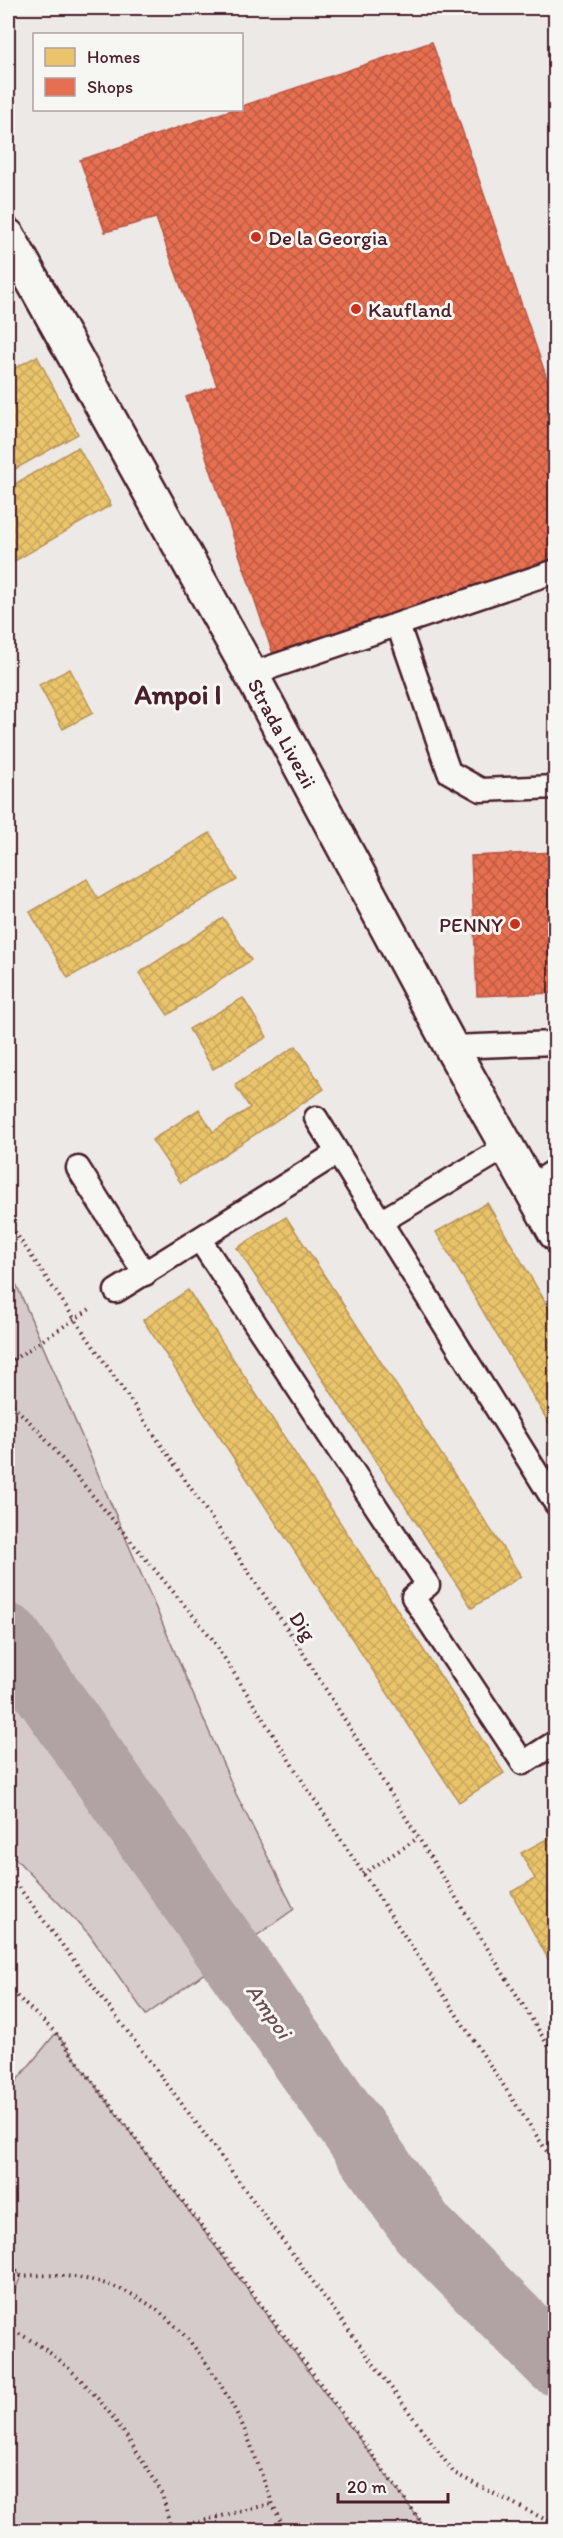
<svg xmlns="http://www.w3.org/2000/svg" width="563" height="2538" font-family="Itim,sans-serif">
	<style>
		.built { fill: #e0dad8 }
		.green { fill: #d4cbca; stroke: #8f757a; stroke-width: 1.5 }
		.homes { fill: url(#homes-cross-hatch); stroke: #b99257; stroke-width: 1.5 }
		.shops { fill: url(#shops-cross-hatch); stroke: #b85746; stroke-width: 1.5 }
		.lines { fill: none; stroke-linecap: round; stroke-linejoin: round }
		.river { stroke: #b1a2a3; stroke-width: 66 }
		.service-casing { stroke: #4a1f2b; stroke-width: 27 }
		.minor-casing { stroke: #4a1f2b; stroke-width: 38 }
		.path { stroke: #4a1f2b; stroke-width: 4; stroke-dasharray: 1.5 4.5; stroke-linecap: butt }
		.service { stroke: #f6f6f2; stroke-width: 22 }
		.minor { stroke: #f6f6f2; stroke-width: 33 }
		.poi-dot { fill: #c8321e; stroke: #f6f6f2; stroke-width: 2 }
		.labels { text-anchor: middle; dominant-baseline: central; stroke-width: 6; stroke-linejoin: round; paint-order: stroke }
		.poi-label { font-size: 21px; fill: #4a1f2b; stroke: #f6f6f2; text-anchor: start }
		.street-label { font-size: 21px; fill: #4a1f2b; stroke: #f6f6f2 }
		.water-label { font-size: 22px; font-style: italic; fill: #6e4d55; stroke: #f6f6f2 }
		.district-label { font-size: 27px; font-weight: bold; fill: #4a1f2b; stroke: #f6f6f2 }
	</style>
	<defs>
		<pattern id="homes-cross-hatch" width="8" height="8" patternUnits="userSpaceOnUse" patternTransform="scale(1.5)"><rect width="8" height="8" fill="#e9c46a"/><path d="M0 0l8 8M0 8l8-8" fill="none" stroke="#c9a85c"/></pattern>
		<pattern id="shops-cross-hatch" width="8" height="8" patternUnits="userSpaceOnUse" patternTransform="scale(1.5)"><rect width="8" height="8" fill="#e76f51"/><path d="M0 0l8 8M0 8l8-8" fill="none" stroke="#bd5b43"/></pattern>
	</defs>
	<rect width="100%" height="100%" fill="#ece9e6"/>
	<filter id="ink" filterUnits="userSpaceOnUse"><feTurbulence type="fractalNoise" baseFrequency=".0167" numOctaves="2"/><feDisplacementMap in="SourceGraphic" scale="12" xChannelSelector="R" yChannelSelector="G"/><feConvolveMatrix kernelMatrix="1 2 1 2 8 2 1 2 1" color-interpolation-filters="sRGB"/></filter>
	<g filter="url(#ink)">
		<polygon class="built" points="8,2262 21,2276 8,2320"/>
		<g class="green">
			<polygon points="8,1274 17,1286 236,1794 294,1909 146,2015 89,1934 8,1851"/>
			<polygon points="56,2033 427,2530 8,2530 8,2308 21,2276 8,2262 8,2091"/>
		</g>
		<g class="homes">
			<polygon points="37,356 78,434 8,473 8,372"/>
			<polygon points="78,447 111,505 8,565 8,488"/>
			<polygon points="70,669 93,713 63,729 39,685"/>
			<polygon points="210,833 237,880 68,978 30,912 87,879 98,899"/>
			<polygon points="223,918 251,960 168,1015 139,973"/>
			<polygon points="243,998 267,1037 213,1069 189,1029"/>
			<polygon points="296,1046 324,1089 181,1183 152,1140 199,1109 213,1132 250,1108 235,1085"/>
			<polygon points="487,1203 556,1320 556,1435 436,1232"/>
			<polygon points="286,1217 521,1576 472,1608 237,1248"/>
			<polygon points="188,1290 504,1773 459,1802 143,1320"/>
			<polygon points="556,1834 556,1973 511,1892 535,1879 521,1853"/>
			<polygon points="556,1986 556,2007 546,1991"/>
		</g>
		<g class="shops">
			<polygon points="432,42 556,405 556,567 276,663 186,397 217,386 156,218 105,232 80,160 231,110 242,110 242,106"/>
			<polygon points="556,852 556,993 477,996 471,856"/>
		</g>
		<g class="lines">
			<polyline class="river" points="8,1637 423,2229 556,2363"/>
			<defs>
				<g id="service">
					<polyline points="398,625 449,772 481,790 556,787"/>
					<polyline points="251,674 556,571"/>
					<polyline points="451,1047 556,1043"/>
					<polyline points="316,1118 556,1504"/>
					<polyline points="78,1168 145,1274"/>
					<polyline points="529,1188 556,1170"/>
					<polyline points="380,1222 506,1147"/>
					<polyline points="200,1240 428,1585 413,1597 523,1763 556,1742"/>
					<polyline points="116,1291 337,1153"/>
				</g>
				<g id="minor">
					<path id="s1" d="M 8,236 L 251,674 L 451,1047 L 556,1234"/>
				</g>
			</defs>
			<use href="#service" class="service-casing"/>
			<use href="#minor" class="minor-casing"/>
			<g class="path">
				<polyline points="8,1222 293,1637 556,2058"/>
				<polyline points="8,1363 93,1307"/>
				<polyline points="8,1401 37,1429 211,1637 312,1796 556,2165"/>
				<polyline points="8,1873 188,2112 454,2473 556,2525"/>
				<polyline points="363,1874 418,1838"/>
				<polyline points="8,1988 56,2033 311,2371 427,2530"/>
				<path d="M 8,2262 L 21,2276 C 132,2268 186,2319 236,2412 C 256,2450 265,2493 285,2530"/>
				<path d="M 8,2329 C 65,2352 109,2407 141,2459 C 148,2470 157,2482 162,2495 C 166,2506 168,2519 171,2530"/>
				<polyline points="164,2530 271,2504"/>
			</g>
			<use href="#service" class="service"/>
			<use href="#minor" class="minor"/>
		</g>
	</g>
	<g class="poi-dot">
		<circle cx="256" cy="237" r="6"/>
		<circle cx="356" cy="309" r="6"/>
		<circle cx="515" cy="924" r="6"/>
	</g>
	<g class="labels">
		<g class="poi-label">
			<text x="268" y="237">De la Georgia</text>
			<text x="368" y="309">Kaufland</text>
			<text x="503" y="924" text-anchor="end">PENNY</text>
		</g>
		<g class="street-label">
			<text stroke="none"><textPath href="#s1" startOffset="568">Strada Livezii</textPath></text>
			<text transform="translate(303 1626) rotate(57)">Dig</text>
		</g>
		<g class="water-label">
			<text transform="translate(269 2011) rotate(55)">Ampoi</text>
		</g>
		<g class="district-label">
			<text x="178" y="694">Ampoi I</text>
		</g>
	</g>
	<rect width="563" height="2538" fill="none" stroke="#f6f6f2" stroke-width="30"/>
	<rect x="15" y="15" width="533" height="2508" fill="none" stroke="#4a1f2b" stroke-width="2" filter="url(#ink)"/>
	<rect x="33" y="33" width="210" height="78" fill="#f6f6f2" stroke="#b1a0a2" stroke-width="1.5"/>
	<rect x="45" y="48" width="30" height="18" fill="#e9c46a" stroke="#b1a0a2" stroke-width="1.5"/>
	<text x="87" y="63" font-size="18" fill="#4a1f2b">Homes</text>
	<rect x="45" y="78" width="30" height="18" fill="#e76f51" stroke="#b1a0a2" stroke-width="1.5"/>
	<text x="87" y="93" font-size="18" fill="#4a1f2b">Shops</text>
	<path d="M338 2493v9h110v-9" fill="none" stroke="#4a1f2b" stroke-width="3"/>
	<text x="347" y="2493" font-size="18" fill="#4a1f2b" stroke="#f6f6f2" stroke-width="4.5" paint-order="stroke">20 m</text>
</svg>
